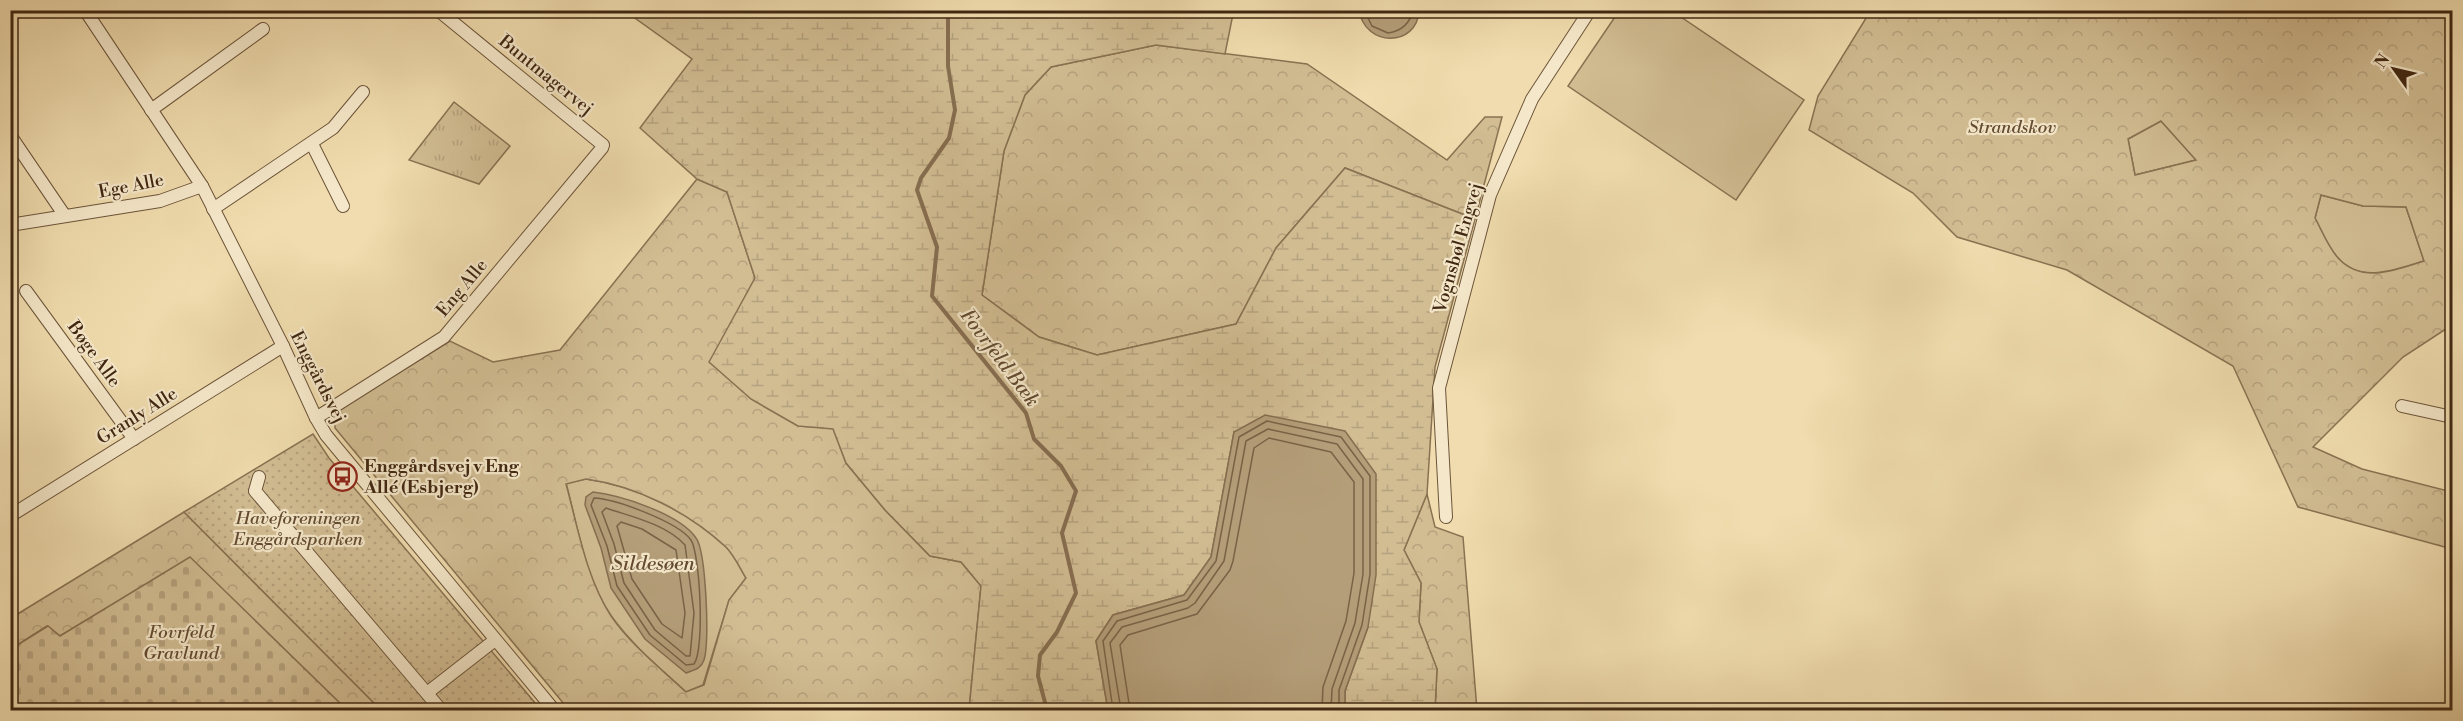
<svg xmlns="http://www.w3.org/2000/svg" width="2463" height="721" font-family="'Libre Bodoni',serif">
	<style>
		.grass { fill: #d2bd93; stroke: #897252; stroke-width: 1.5 }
		.forest { fill: url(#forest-crowns); stroke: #897252; stroke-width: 1.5; fill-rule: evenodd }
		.wetland { fill: url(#wetland-marsh); stroke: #897252; stroke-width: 1.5 }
		.cemetery { fill: url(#cemetery-stones); stroke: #897252; stroke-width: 1.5 }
		.park { fill: url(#park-tufts); stroke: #897252; stroke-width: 1.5 }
		.garden { fill: url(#garden-dots); stroke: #897252; stroke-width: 1.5 }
		.water { fill: #b49e79; stroke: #866e50; stroke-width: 1.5 }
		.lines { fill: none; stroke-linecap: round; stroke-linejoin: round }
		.shore { stroke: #7a6246; stroke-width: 1.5 }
		.stream { stroke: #866e50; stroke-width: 4 }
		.minor-casing { stroke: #6c5439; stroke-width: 14 }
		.minor { stroke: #f5e8ca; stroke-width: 12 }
		.labels { text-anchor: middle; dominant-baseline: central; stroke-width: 4.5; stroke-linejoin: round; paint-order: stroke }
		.street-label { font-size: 18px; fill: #402712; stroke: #f5e8ca }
		.park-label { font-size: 18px; font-style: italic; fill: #644c32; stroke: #f5e8ca }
		.poi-label { font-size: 18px; font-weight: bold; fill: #402712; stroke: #f5e8ca; text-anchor: start }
		.water-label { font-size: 20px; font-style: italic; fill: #634b31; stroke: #f5e8ca }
	</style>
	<defs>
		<pattern id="forest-crowns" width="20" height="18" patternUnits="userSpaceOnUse" patternTransform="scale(1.5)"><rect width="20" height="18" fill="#d2bd93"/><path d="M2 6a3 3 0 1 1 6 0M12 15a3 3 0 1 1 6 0" fill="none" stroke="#b5a27e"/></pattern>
		<pattern id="wetland-marsh" width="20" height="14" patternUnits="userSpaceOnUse" patternTransform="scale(1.5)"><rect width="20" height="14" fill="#d2bd93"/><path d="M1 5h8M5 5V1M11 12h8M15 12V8" fill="none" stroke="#b5a27e"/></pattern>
		<pattern id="cemetery-stones" width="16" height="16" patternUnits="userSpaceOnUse" patternTransform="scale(1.5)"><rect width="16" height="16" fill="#d2bd93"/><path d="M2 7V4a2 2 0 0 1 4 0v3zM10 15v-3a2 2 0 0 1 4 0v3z" fill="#b5a27e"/></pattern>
		<pattern id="park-tufts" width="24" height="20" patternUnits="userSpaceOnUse" patternTransform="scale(1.5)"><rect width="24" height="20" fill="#d2bd93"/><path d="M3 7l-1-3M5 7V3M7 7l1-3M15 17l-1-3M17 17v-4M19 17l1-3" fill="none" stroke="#b5a27e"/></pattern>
		<pattern id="garden-dots" width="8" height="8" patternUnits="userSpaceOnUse" patternTransform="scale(1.5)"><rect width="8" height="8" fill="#d2bd93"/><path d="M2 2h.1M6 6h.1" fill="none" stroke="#b5a27e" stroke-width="1.8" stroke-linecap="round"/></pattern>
	</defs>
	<rect width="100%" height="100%" fill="#f0dcae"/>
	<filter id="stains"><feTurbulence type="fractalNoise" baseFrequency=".00333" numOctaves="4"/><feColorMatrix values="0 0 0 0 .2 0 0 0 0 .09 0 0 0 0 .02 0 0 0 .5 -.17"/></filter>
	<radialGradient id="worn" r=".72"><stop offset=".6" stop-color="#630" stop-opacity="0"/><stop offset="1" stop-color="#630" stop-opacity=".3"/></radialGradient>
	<g class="grass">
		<polygon points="1619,11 1672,11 1804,100 1736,200 1568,86"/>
		<polygon points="2161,121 2196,160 2135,175 2128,139"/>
		<path d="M 2321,195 L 2363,206 L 2406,207 L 2424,261 C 2396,269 2363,284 2339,259 C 2329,249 2322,231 2315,218 Z"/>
		<path d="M 586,479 C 637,486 688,512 726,547 C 734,555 740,568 746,578 L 729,600 L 703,685 L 686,692 C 660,668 633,646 612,617 C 585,579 578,527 566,483 Z"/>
	</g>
	<g class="forest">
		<path d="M 1871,10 L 2452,11 L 2452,325 L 2403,357 L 2313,447 L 2362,469 L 2452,492 L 2452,549 L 2298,507 L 2233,366 L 2067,270 L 1957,237 L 1913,193 L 1809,130 L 1818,96 ZM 2161,121 L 2196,160 L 2135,175 L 2128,139 ZM 2321,195 L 2363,206 L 2406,207 L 2424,261 C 2396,270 2363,284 2339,259 C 2329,249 2322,231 2315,218 Z"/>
		<polygon points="1156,45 1307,64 1447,160 1485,117 1502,117 1475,219 1345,168 1276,248 1236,324 1097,355 1039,337 982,295 1004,151 1025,95 1051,67"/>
		<path d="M 697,179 L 727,192 L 755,278 L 710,362 L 751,399 L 798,426 L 833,428 L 846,463 L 885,510 L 930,556 L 961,562 L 981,586 L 969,710 L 569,710 L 335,428 L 335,412 L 450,341 L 493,362 L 560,350 ZM 586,479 C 637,486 688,512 726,547 C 734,555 740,568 746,578 L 729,600 L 704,685 L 686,692 C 660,668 631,645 611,616 C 586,577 578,528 566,484 Z"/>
		<polygon points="1427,494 1435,527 1463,537 1477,710 1435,710 1437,669 1419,622 1421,583 1404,550"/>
		<polygon points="184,512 381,710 347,710 190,558 60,636 47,626 11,649 11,618"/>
	</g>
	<polygon class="wetland" points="1228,10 1233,14 1225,54 1156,45 1051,67 1025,95 1004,151 982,295 1039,337 1097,355 1236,324 1276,248 1345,168 1475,219 1435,367 1427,494 1404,550 1421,583 1419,622 1437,669 1435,710 1345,710 1345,691 1368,627 1234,432 1211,557 1184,595 1113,615 1096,641 1108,710 969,710 981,586 961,562 930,556 885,510 846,463 833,429 798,426 751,399 709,362 755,278 727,192 697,179 640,128 692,59 625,11"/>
	<polygon class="cemetery" points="190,557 347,710 11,710 11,649 48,626 60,636"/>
	<polygon class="park" points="454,102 510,146 479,184 409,160"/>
	<polygon class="garden" points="313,434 329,458 541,710 381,710 184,512"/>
	<g class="water">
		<path d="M 1359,10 L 1419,10 L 1419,11 C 1417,47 1365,48 1359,10 Z"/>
		<polygon points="1265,415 1345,431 1376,474 1376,575 1368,627 1345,691 1345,710 1108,710 1096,641 1113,615 1184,595 1211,557 1234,432"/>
		<path d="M 593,492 C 620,495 680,514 696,538 C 706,551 710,644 704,660 C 701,669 694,670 686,673 L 645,639 L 611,588 L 601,548 L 585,505 L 586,497 Z"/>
	</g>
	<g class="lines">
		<g class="shore">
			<path d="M 1364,10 L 1372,26 L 1388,33 C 1401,31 1410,24 1413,10"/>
			<path d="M 594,498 C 616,499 678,522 691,540 C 700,554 705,649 694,664 L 686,665 L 650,635 L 617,586 L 607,546 L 591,505 Z"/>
			<path d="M 606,508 C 632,517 666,524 685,545 L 694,613 L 690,656 L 686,656 L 655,630 L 624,583 L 614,544 L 602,512 Z"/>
			<polygon points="621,522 642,529 676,550 685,613 682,638 662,624 632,579 617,526"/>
			<polyline points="1113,710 1103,641 1117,621 1187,600 1216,561 1239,437 1267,421 1341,437 1370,476 1370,574 1362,625 1339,690 1339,710"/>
			<polyline points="1121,710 1110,643 1122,627 1188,608 1195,603 1224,561 1246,441 1268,429 1337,444 1363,479 1363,574 1355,623 1332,689 1331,710"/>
			<polyline points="1130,710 1120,645 1128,635 1197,614 1230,570 1233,561 1254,448 1269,438 1331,452 1354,482 1354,573 1346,621 1323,687 1322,710"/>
		</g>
		<polyline class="stream" points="948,10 948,66 955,110 949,138 921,178 917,190 937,247 932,296 1026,413 1034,439 1061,466 1076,491 1062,533 1076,593 1057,632 1040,655 1038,676 1047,710"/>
		<defs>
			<g id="minor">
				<polyline points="85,10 202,186 283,346 316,418 326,435 554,710"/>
				<polyline points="151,110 263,29"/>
				<polyline points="10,135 65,216"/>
				<polyline points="312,144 343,206"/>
				<polyline points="213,209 333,128 363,92"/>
				<polyline points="10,225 160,201 202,186"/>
				<polyline points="26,291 134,439"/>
				<polyline points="2402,406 2452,417"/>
				<polyline points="316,418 444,337 602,148 603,145 438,10"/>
				<polyline points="259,477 255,491 441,710"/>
				<polyline points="10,516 283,346"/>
				<polyline points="1446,517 1439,388 1490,195 1532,99 1590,10"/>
				<polyline points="427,693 495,640"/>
			</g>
		</defs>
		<use href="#minor" class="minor-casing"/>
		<use href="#minor" class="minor"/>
	</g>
	<defs>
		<symbol id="bus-ring" viewBox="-11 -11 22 22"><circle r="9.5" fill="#f5e8ca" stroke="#8f2418" stroke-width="1.5"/><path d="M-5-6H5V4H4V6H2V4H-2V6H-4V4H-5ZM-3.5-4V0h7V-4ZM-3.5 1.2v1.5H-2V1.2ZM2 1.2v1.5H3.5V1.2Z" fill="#8f2418"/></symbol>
	</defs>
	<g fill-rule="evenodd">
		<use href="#bus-ring" x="326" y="460" width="33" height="33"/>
	</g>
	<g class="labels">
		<g class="street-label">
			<text transform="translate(546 75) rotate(39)">Buntmagervej</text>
			<text transform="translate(131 186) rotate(-11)">Ege Alle</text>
			<text transform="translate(1458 248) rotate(-74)">Vognsbøl Engvej</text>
			<text transform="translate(462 288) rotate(-50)">Eng Alle</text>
			<text transform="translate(94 354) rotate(54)">Bøge Alle</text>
			<text transform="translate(318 377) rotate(63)">Enggårdsvej</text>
			<text transform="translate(137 416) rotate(-32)">Granly Alle</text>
		</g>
		<g class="park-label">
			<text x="2012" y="127">Strandskov</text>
			<text x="298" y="518">Haveforeningen<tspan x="298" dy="21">Enggårdsparken</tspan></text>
			<text x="181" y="632">Fovrfeld<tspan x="181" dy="21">Gravlund</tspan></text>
		</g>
		<g class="poi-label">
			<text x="364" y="466">Enggårdsvej v Eng<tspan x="364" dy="21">Allé (Esbjerg)</tspan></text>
		</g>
		<g class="water-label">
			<text transform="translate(999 358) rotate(53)">Fovrfeld Bæk</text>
			<text x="653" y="564">Sildesøen</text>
		</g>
	</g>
	<rect width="2463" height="721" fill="none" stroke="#f0dcae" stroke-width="36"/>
	<rect x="12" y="12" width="2439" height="697" fill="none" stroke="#402712" stroke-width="3"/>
	<rect x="18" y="18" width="2427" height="685" fill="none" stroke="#402712" stroke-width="1.5"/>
	<g transform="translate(2394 69) rotate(304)" stroke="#f5e8ca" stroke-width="4.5" paint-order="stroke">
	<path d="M0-4.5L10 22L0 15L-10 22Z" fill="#402712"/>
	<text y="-9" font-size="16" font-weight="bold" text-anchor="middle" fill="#402712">N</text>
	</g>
	<rect width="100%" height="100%" filter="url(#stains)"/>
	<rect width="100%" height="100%" fill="url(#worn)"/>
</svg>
